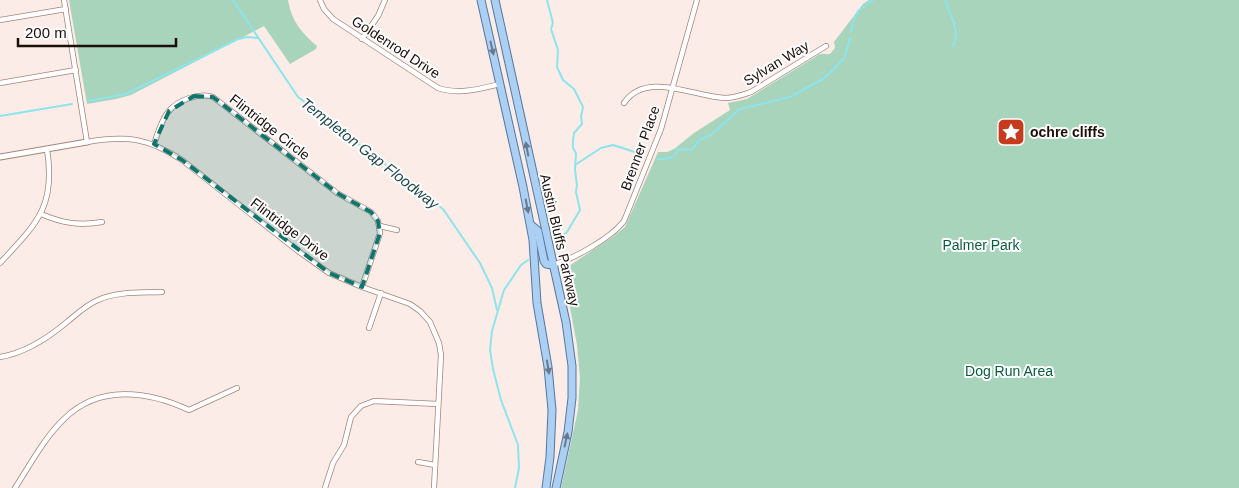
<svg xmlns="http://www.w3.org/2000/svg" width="1239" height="488" font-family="Helvetica,sans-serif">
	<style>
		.green { fill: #a8d4bc }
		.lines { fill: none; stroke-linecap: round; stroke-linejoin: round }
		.stream { stroke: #8de4ec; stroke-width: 2 }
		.minor-casing { stroke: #a58478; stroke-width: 6 }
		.tertiary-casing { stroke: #a58478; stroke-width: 7 }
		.primary-casing { stroke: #54789d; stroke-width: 9 }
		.minor { stroke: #fff; stroke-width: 4.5 }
		.tertiary { stroke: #fff; stroke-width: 5 }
		.primary { stroke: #abd0f4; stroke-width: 7 }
		.oneway { fill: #6a798b }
		.marked { fill: #0f766e; fill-opacity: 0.2; stroke: #0f766e; stroke-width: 4; stroke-dasharray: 10 6; stroke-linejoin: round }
		.labels { text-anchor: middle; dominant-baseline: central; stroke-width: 4; stroke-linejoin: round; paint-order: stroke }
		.street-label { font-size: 14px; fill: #1b0f0b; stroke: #fdfdfd }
		.poi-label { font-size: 14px; font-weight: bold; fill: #1b0f0b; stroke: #fdfdfd; text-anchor: start }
		.park-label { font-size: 14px; fill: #075e3e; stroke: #fdfdfd }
		.water-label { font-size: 15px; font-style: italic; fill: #1f484b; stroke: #fdfdfd }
	</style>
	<rect width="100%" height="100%" fill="#fbece7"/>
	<g class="green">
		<path d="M 69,0 L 288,0 C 292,22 301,32 317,46 L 316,49 L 290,64 L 264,26 L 131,95 L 116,99 L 87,104 Z"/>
		<polygon points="869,0 1239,0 1239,488 561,488 578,410 580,378 577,345 563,270 611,238 625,227 658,152 667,152 674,149 694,133 730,110 728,103 747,99 820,54 830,54 835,48 834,42 863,4"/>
	</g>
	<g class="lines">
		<g class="stream">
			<polyline points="233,0 298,97 443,209 480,263 492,288 497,310"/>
			<polyline points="547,0 553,23 551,29 558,50 557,67 563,80 574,89 583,107 581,117 582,124 574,133 573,141 573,148 576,153 575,170 577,185 576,192 580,210 567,232 559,239"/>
			<path d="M 945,0 C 950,16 962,32 952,47"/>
			<path d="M 851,32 C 854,13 857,10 873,0"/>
			<polyline points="88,101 126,94 238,39 247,37 258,38"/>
			<polyline points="0,116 72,104"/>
			<path d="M 658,159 C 668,159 674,159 678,149 L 691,150 L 701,139 L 711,135 L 720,127 L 740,109 L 790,97 L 823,79 L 844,59 L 850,38"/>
			<polyline points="575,165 601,148 613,145 641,154"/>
			<polyline points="515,488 519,468 518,445 501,400 493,369 490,350 492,331 504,290 521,265 528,260"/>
		</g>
		<defs>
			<g id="minor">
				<path d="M 64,0 L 87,142 C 127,135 148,138 182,160 L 298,251 L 329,273 L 362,287 L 410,304 L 420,311 L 430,322 L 439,343 L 441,355 L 434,488"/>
				<path d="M 320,0 L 324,9 L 333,19 L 438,88 C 459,95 479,89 500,84"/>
				<polyline points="0,20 66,9"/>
				<polyline points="362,39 378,16 385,0"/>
				<polyline points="0,83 76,70"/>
				<path d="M 624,103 C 646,70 694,97 725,98 C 734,98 742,95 751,92 L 826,46"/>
				<path d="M 154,144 C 158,133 161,120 169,111 C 178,100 200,92 213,97 L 337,193 L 371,212 L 378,221 L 380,233 L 362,287"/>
				<path d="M 41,214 C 62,223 79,226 102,222"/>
				<polyline points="380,226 397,230"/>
				<path d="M 0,263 C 37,223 56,207 47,149"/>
				<path d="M 552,265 C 572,260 611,238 624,221 L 661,129 L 697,0"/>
				<polyline points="369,328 381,293"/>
				<path d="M 0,357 C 25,353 48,338 67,322 C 77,314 86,305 98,300 C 118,291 141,293 162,292"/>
				<polyline points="418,462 435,465"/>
				<path d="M 15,488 C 30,465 44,438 64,419 C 99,384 148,391 189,410 L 237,388"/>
				<polyline points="325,488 333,463 344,445 351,417 361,406 374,401 438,404"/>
			</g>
			<polyline id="tertiary" points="0,157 87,142"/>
			<g id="primary">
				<polyline points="481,0 523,187 533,240 537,303 548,367 552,410 550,457 546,488"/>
				<polyline points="495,0 566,322 572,366 572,398 568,432 556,488"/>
				<polyline points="531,225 538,231 544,261 546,264 552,265"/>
			</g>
		</defs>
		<use href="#minor" class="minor-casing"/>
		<use href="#tertiary" class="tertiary-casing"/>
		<use href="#primary" class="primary-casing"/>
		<use href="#minor" class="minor"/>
		<use href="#tertiary" class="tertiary"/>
		<use href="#primary" class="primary"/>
	</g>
	<defs><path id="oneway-solid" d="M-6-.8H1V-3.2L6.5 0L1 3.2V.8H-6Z" transform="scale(1.25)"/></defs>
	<g class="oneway">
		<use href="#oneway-solid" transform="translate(492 48) rotate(77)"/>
		<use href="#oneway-solid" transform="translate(527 149) rotate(-101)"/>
		<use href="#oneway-solid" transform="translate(527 206) rotate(79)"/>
		<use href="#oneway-solid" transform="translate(548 367) rotate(81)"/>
		<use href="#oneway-solid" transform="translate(566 440) rotate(-78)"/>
	</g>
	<path class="marked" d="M 194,96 L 213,97 L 337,193 L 371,212 L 378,221 L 380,233 L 362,287 L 329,273 L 182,160 L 154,144 L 169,111 Z"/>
	<defs>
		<symbol id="sight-square" viewBox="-11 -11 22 22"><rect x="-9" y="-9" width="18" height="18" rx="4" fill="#c63b1e" stroke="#fdfdfd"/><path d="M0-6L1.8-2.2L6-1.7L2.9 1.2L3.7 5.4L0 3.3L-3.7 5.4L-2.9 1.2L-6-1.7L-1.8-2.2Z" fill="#fff"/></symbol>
	</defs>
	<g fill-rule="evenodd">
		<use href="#sight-square" x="995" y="116" width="32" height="32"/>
	</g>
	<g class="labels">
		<g class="street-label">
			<text transform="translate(396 47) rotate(33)">Goldenrod Drive</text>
			<text transform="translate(776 63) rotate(-31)">Sylvan Way</text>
			<text transform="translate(270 127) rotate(38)">Flintridge Circle</text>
			<text transform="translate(640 148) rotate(-70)">Brenner Place</text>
			<text transform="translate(290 229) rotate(37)">Flintridge Drive</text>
			<text transform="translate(560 240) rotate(77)">Austin Bluffs Parkway</text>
		</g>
		<g class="poi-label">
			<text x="1030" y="132">ochre cliffs</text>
		</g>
		<g class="park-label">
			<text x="981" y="245">Palmer Park</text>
			<text x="1009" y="371">Dog Run Area</text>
		</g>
		<g class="water-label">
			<text transform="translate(370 153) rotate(38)">Templeton Gap Floodway</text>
		</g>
	</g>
	<path d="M18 38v8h158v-8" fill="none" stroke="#1b0f0b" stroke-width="2.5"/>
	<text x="25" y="38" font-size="15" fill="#1b0f0b" stroke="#fdfdfd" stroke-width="4" paint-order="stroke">200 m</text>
</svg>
